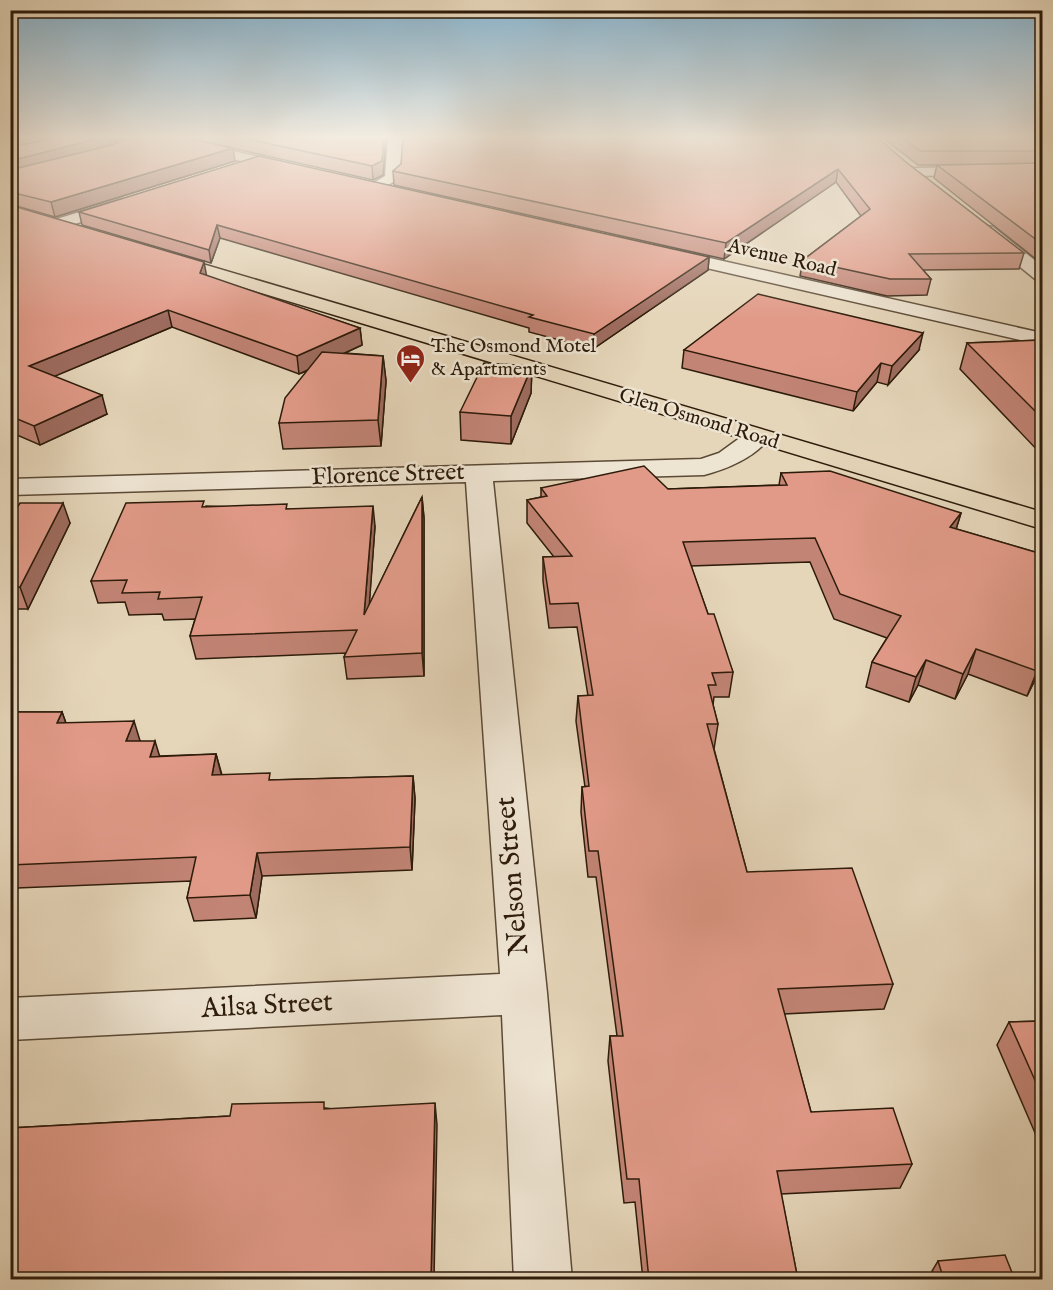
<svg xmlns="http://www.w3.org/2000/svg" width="1053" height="1290" font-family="'IM FELL English',serif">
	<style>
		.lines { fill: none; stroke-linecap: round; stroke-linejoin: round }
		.street-casing { stroke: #5b4a36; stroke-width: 3 }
		.highway-casing { stroke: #2d1b0a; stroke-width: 3 }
		.street { fill: #eee4d2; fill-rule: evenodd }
		.highway { fill: #e5d5b9; fill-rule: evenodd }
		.wall { fill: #c28475; stroke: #2d1b0a; stroke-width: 1.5; fill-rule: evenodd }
		.shaded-wall { fill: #9e6c5f; stroke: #2d1b0a; stroke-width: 1.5 }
		.building { fill: #e19a88; stroke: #2d1b0a; stroke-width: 1.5 }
		.labels { text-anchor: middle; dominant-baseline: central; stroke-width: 5; stroke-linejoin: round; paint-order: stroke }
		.far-street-label { font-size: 20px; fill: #2d1b0a; stroke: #eee4d2 }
		.far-poi-label { font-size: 20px; fill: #2d1b0a; stroke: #eee4d2; text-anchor: start }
		.street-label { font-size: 24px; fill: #2d1b0a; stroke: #eee4d2 }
		.near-street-label { font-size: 28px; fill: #2d1b0a; stroke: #eee4d2 }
	</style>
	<rect width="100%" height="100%" fill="#e5d5b9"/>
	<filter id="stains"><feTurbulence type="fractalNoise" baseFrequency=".00333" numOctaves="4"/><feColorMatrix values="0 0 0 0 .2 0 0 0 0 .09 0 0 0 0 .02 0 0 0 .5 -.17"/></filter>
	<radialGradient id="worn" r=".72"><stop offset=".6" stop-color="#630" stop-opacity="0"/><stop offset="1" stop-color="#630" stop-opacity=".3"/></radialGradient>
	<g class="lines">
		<defs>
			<g id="street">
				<polygon points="153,138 178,138 298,166 300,169 293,173 155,141"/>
				<polygon points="388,138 402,138 400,178 380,190 370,190 367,187 385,176"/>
				<polygon points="1042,166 1042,174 911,176 904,172 911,168"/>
				<polygon points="122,199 128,201 130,204 128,207 56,230 50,229 48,225 50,221"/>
				<polygon points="987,226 993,227 1042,266 1042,281 1035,279 981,235 978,231 981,227"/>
				<polygon points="665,248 1042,333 1042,345 659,257 656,253 659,249"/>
				<path d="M 757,429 L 766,432 L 770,437 C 756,457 727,469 704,475 L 493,481 L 547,993 L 572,1280 L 514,1280 L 502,1015 L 10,1040 L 10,998 L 500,974 L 466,482 L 10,495 L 10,479 L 701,459 L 719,453 L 748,432 Z"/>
			</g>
			<polygon id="highway" points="162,252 1042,512 1042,529 156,261 153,257 156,253"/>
		</defs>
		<use href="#street" class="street-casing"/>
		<use href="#highway" class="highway-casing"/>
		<use href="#street" class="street"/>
		<use href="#highway" class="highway"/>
	</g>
	<g class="wall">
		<path d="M 10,138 L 186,138 L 235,161 L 55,217 L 13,205 L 206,276 L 360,328 L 362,345 L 345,353 L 383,356 L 386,381 L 381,446 L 283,449 L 279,423 L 307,371 L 299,374 L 172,327 L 54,376 L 107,414 L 40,445 L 10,432 ZM 110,141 L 120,141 L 111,145 Z"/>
		<polygon points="188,138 386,138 383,175 373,180"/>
		<polygon points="883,138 1042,138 1042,264 934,178 937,165 918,165"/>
		<polygon points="907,163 1024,253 1019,269 923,270 931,279 927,295 887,296 800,276 803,260 861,216 836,182 724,259 394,185 393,171 401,164"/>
		<polygon points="79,212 709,257 708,270 593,349 529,332 529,328 220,238 211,263 82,225"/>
		<polygon points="1042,340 1042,455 960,369 967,343"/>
		<polygon points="684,350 919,350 888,385 877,382 853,411 682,368"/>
		<polygon points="532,366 531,393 511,444 461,440 460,412"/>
		<polygon points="781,473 961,513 956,529 1042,554 1042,678 1037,676 1027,696 968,674 955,699 918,685 909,702 866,687 872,662 887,638 834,619 810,562 691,566 708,614 733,672 729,697 714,697 713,705 718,724 714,749 747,872 893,984 884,1009 784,1014 811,1112 912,1164 900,1188 781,1194 798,1280 643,1280 635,1202 624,1203 608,1061 610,1036 617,1036 596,877 588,877 581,812 582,787 585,787 576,721 578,696 588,696 577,627 549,628 543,581 543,557 554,557 527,523 527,500 541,497 541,488 668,489 779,485"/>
		<polygon points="422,497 424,518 424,676 347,679 344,657 346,653 196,659 190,636 195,619 164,620 162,614 129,615 125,602 98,603 91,581 206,506 288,509 375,526 369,605"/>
		<polygon points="10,513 70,523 28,609 10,609"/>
		<polygon points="10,712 62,712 66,723 140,741 160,756 216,754 222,775 271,780 413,776 415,799 412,870 262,876 256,918 194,921 187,898 191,881 17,888 15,884 10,884"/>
		<polygon points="1042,1021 1042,1149 997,1045 1009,1022"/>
		<polygon points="326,1108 437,1125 12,1171 10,1171 10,1128 230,1116"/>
		<polygon points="938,1261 1015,1280 935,1280 932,1271"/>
	</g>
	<g class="shaded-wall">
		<polygon points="21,138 79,138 10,154 10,141"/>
		<polygon points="100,138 109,138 112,149 10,176 10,161"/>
		<polygon points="384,138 386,138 383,175 373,180 372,166"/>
		<polygon points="233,148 235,161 55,217 51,202"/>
		<polygon points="838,169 836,182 724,259 726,243"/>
		<polygon points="217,225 220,238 211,263 209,250"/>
		<polygon points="709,257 708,270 593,349 594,334"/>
		<polygon points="204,262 207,278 200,273"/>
		<polygon points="168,310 172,327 34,385 29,366"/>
		<polygon points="360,328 362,345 299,374 297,356"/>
		<polygon points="923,333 919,350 888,385 892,366"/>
		<polygon points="383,356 386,381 381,446 378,420"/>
		<polygon points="881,363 877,382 853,411 857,392"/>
		<polygon points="532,366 531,393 511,444 511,416"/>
		<polygon points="102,395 107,414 40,445 34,426"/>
		<polygon points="422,497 424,518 424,676 422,653"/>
		<polygon points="63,503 70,523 28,609 20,587"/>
		<polygon points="373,506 375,526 367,637 364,615"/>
		<polygon points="961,513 954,536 950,527"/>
		<polygon points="976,649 968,674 955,699 963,674"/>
		<polygon points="926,660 918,685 909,702 916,677"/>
		<polygon points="1042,660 1037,676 1027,696 1037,671"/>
		<polygon points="62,712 70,735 57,723"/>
		<polygon points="134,721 141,744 126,741"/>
		<polygon points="155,741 162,764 150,757"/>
		<polygon points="216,754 222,777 212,775"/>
		<polygon points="413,776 415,799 412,870 410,847"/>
		<polygon points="257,853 262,876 256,918 250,895"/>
		<polygon points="435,1103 437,1125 434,1280 431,1280"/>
	</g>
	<g class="building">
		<polygon points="10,138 21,138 10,141"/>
		<polygon points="56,138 100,138 10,161 10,147"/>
		<polygon points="125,138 186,138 233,148 51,202 10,192 10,170 112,145 125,139"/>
		<polygon points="243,138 384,138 382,161 372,166"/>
		<polygon points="403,138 878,138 907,163 1024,253 909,254 931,279 890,279 803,260 870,209 838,169 726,243 393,171 401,164"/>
		<polygon points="902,138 1042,138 1042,151 921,151"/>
		<polygon points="259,156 709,257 594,334 529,317 533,315 217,225 209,250 79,212"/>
		<polygon points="1042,163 1042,244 937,165"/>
		<polygon points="10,205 204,262 200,273 360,328 297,356 168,310 29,366 102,395 34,426 10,416"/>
		<polygon points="758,294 923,333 892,366 881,363 857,392 684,350"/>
		<polygon points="1042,340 1042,418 967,343"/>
		<polygon points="322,352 383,356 378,420 279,423 285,398"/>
		<polygon points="484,363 532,366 511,416 460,412"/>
		<polygon points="644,466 668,489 787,485 781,473 830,471 961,513 950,527 1042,554 1042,660 1037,671 976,649 963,674 926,660 916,677 872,662 901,616 840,594 815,538 683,542 708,614 714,614 733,672 712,673 716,685 708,685 718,724 707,724 747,872 852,868 893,984 778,989 811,1112 893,1108 912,1164 777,1171 798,1280 649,1280 639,1179 627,1179 610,1036 623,1036 598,851 589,851 582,787 589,786 578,696 593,695 578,603 550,604 543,557 572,556 527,500 547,496 541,488"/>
		<polygon points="422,497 422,653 344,657 357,630 190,636 202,597 158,599 160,592 122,593 127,580 91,581 126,503 204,501 202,507 287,504 286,509 373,506 364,615"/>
		<polygon points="20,503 63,503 20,587 10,587 10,513 14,513"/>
		<polygon points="10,712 62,712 57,723 134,721 126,741 155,741 150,757 216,754 212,775 270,773 269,780 413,776 410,847 257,853 250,895 187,898 196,857 10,865"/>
		<polygon points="1042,1021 1042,1096 1009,1022"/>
		<polygon points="324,1102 324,1109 435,1103 431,1280 10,1280 10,1177 17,1156 10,1153 10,1128 230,1116 232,1104"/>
		<polygon points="1005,1255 1015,1280 944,1280 938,1261"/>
	</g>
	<linearGradient id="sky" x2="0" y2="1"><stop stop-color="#87b6d2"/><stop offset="0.43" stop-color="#f3ece0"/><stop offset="1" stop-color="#f3ece0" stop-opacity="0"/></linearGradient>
	<rect width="1053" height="319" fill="url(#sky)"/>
	<defs>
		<symbol id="hotel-pin" viewBox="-11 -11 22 30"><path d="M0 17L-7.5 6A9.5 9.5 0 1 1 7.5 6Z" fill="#8f2418" stroke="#eee4d2"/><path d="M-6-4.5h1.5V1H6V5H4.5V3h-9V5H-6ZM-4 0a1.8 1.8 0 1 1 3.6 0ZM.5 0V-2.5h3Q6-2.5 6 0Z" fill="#fff"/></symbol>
	</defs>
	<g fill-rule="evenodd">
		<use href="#hotel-pin" x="394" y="342" width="33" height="45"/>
	</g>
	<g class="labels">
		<g class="far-street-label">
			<text transform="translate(782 258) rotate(13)">Avenue Road</text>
			<text transform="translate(699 419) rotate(17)">Glen Osmond Road</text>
		</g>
		<g class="far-poi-label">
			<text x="431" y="346">The Osmond Motel<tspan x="431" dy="23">&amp; Apartments</tspan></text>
		</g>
		<g class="street-label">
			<text transform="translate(388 475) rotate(-2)">Florence Street</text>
		</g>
		<g class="near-street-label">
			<text transform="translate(513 876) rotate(-95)">Nelson Street</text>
			<text transform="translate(267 1006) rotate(-3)">Ailsa Street</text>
		</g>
	</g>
	<rect width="1053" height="1290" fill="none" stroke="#e5d5b9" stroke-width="36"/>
	<rect x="12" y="12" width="1029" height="1266" fill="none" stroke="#2d1b0a" stroke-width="3"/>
	<rect x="18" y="18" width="1017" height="1254" fill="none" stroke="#2d1b0a" stroke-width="1.5"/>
	<rect width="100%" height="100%" filter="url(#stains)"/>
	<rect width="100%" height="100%" fill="url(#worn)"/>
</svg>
